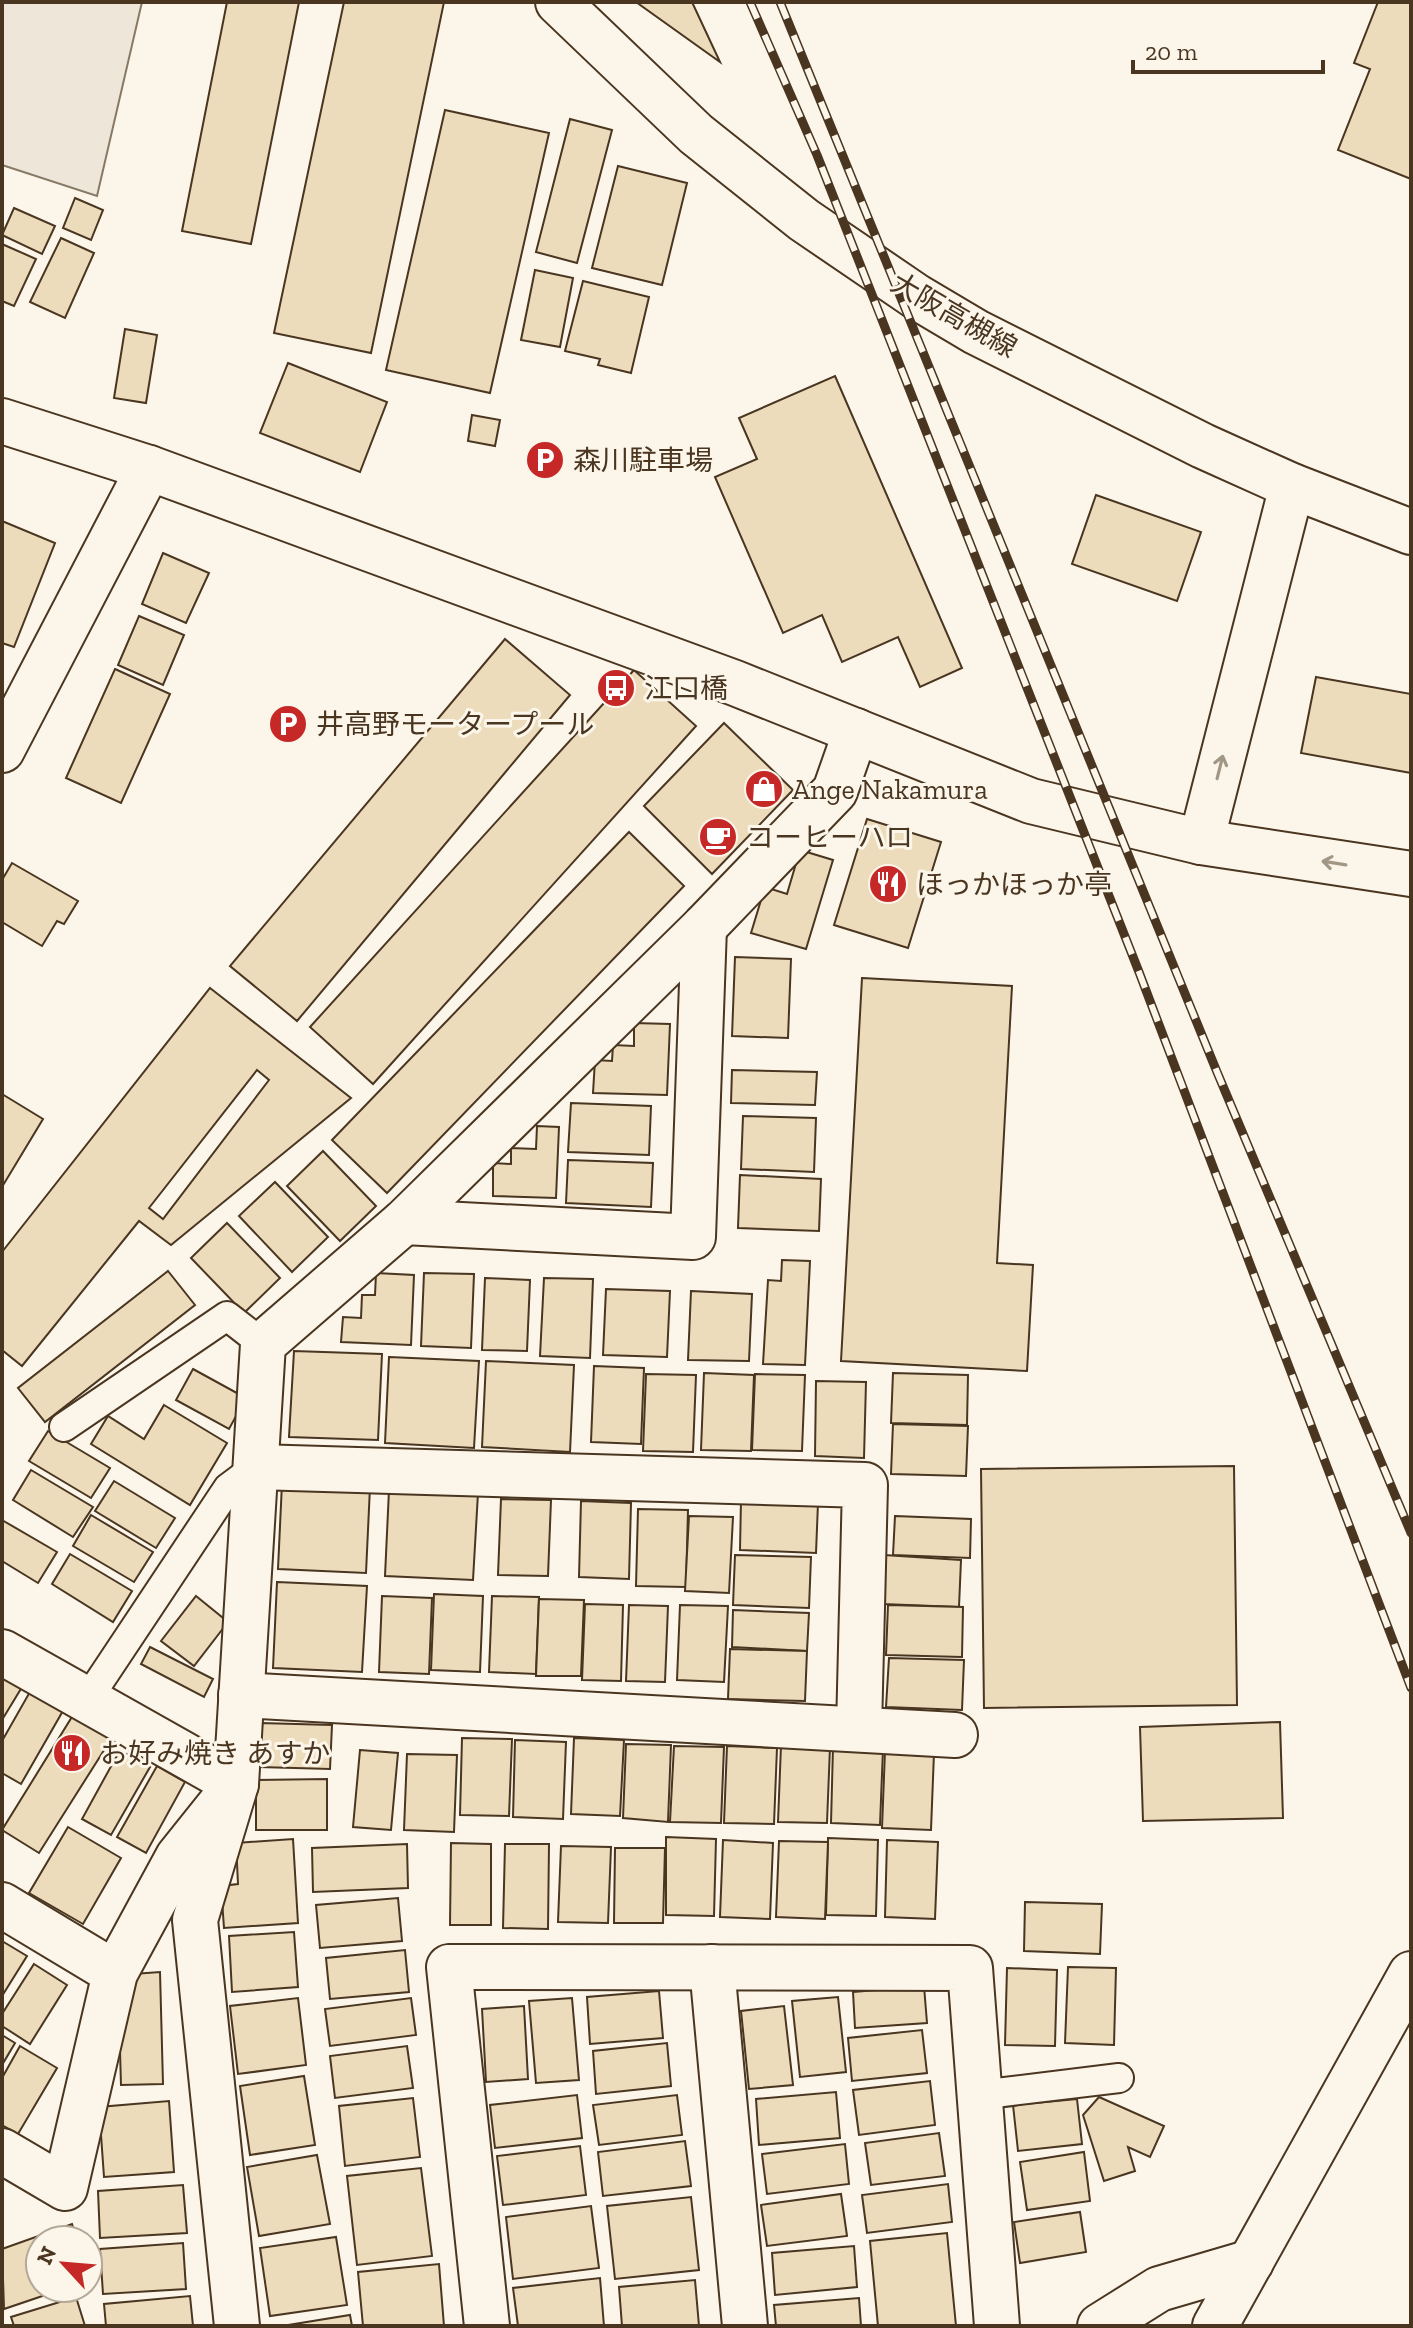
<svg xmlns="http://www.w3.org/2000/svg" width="1413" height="2328" font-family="'Zilla Slab','Noto Sans JP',serif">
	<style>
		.green { fill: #ede6d9; stroke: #887966; stroke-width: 2 }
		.building { fill: #ecdcbc; stroke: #4a3520; stroke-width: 2; fill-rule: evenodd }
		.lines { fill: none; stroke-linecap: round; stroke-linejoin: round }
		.lane-casing { stroke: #4a3520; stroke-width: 32 }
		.street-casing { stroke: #4a3520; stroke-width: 48 }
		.secondary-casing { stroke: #4a3520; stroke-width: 48 }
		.primary-casing { stroke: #4a3520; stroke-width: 48 }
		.lane { stroke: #fbf6e9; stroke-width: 28 }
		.street { stroke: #fbf6e9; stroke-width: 44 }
		.secondary { stroke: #fbf6e9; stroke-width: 44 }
		.primary { stroke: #fbf6e9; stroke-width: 44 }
		.rail-casing { stroke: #4a3520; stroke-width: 9 }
		.rail { stroke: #fbf6e9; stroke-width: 6; stroke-dasharray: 18; stroke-linecap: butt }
		.oneway { stroke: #a29684 }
		.labels { text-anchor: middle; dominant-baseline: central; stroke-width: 6; stroke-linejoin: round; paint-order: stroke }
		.street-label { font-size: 28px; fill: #4a3520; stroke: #fbf6e9 }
		.poi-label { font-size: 28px; fill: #4a3520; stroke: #fbf6e9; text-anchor: start }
	</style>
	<rect width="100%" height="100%" fill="#fbf6e9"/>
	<polygon class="green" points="2,2 142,2 97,196 2,165"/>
	<g class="building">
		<polygon points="227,2 299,2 251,244 182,231"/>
		<polygon points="344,2 444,2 371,353 274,333"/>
		<polygon points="636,2 692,2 720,62"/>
		<polygon points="1378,2 1411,2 1411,179 1338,150 1370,69 1354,63"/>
		<polygon points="445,110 549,133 490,393 386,370"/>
		<polygon points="570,119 612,130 577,263 536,252"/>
		<polygon points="618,166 687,183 662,285 592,268"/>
		<polygon points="75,198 103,210 91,240 63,228"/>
		<polygon points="14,208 55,226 42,254 2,235"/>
		<polygon points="61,238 94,253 65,318 30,302"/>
		<polygon points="2,244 36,259 14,306 2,301"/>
		<polygon points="535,270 573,278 560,347 521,340"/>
		<polygon points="583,281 649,297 631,373 598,365 600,359 565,351"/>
		<polygon points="125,329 157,335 146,403 114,398"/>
		<polygon points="288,363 387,402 360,472 260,433"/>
		<polygon points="835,376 962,668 920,687 898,637 842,662 822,615 783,633 715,477 757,459 739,418"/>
		<polygon points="472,415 500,420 495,446 468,441"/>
		<polygon points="1096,495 1201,532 1177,601 1072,564"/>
		<polygon points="2,521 55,543 14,647 2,643"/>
		<polygon points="163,553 209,573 186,623 142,604"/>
		<polygon points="139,616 184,635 163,685 118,665"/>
		<polygon points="505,639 570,695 297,1021 230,966"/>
		<polygon points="115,669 170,694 121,803 66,778"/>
		<polygon points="634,670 696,726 373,1084 310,1027"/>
		<polygon points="1316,677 1411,694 1411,773 1301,753"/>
		<polygon points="724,723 793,790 712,874 644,806"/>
		<polygon points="867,819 941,842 908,948 834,925"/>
		<polygon points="629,832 684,886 387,1193 332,1140"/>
		<polygon points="800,850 833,860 806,949 751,933 765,887 787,894"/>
		<polygon points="12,863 78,901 64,924 57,921 42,946 2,922 2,880"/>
		<polygon points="735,957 791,959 788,1038 732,1036"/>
		<polygon points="862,978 1012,986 997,1263 1033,1265 1027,1371 841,1361"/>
		<path d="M 210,988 L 351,1098 L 171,1245 L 139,1221 L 22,1366 L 2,1350 L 2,1252 ZM 257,1070 L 269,1080 L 163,1219 L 149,1208 Z"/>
		<polygon points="634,1023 670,1024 667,1095 593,1093 595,1060 612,1061 613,1045 634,1046"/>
		<polygon points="732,1070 817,1072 815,1105 731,1103"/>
		<polygon points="2,1094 43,1119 2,1187"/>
		<polygon points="571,1103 651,1106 649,1155 568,1152"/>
		<polygon points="743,1116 816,1118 814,1172 741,1169"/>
		<polygon points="537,1126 559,1127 556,1198 493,1196 493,1163 511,1164 511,1148 536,1149"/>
		<polygon points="323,1151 376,1206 340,1241 287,1186"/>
		<polygon points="568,1160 653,1163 651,1207 566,1203"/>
		<polygon points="740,1175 821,1179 819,1231 738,1228"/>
		<polygon points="275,1182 328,1237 292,1272 239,1216"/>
		<polygon points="227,1223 280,1278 244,1313 191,1258"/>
		<polygon points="782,1260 810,1261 805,1365 763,1364 768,1280 781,1281"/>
		<polygon points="168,1271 195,1305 45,1422 18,1388"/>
		<polygon points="376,1273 414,1275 411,1345 341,1342 343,1317 361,1318 362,1295 375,1295"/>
		<polygon points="424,1273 474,1274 471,1348 421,1346"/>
		<polygon points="485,1278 530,1280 527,1351 482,1350"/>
		<polygon points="544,1278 593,1279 590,1358 540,1356"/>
		<polygon points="606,1289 670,1291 667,1357 603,1355"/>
		<polygon points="691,1291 752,1294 749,1361 688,1360"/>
		<polygon points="294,1351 382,1354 378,1440 289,1437"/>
		<polygon points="389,1357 479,1361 474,1448 385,1443"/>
		<polygon points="486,1361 574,1365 570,1452 482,1447"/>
		<polygon points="594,1366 644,1368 641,1444 591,1442"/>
		<polygon points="193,1369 246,1398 229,1429 176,1400"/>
		<polygon points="704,1373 754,1375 751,1451 701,1450"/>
		<polygon points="893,1373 968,1375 967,1425 891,1423"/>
		<polygon points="646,1374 696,1375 693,1452 643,1451"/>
		<polygon points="755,1374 805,1375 802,1451 752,1450"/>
		<polygon points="816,1381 866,1382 864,1458 815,1456"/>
		<polygon points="164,1405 227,1443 190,1505 91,1444 108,1416 144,1439"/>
		<polygon points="893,1424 968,1426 966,1476 891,1474"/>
		<polygon points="48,1431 110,1468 91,1498 29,1461"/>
		<polygon points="1234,1466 1237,1705 984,1708 981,1469"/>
		<polygon points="31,1470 93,1507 73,1537 13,1500"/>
		<polygon points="114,1481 175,1518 156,1548 95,1511"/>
		<polygon points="282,1483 370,1487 366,1573 278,1569"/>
		<polygon points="389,1490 478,1493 473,1580 385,1576"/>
		<polygon points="501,1499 551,1500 548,1576 498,1575"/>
		<polygon points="741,1500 818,1503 816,1553 740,1550"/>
		<polygon points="581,1501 631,1503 629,1579 579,1577"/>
		<polygon points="638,1509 688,1510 686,1587 636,1586"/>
		<polygon points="91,1515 153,1552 134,1582 73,1546"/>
		<polygon points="689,1516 733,1517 729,1593 685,1591"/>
		<polygon points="895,1516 971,1519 970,1558 893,1555"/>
		<polygon points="2,1520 57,1552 38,1583 2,1561"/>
		<polygon points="70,1554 132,1591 113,1622 52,1584"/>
		<polygon points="735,1555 811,1557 809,1608 733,1605"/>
		<polygon points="884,1555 961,1560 959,1607 882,1604"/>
		<polygon points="277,1582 367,1586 362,1672 273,1668"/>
		<polygon points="434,1594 483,1596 480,1672 431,1670"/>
		<polygon points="196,1596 228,1622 194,1666 161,1641"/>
		<polygon points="382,1596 432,1598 429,1674 379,1672"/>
		<polygon points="492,1596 539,1597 536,1674 489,1672"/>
		<polygon points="539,1599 584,1600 581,1676 536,1676"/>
		<polygon points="585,1604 623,1605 621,1681 582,1680"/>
		<polygon points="629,1605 668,1606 665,1682 626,1681"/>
		<polygon points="680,1605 728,1606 724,1682 677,1680"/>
		<polygon points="888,1605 963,1607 962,1657 886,1655"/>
		<polygon points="733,1610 809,1613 807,1651 732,1647"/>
		<polygon points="150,1647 213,1679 204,1697 141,1664"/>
		<polygon points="730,1649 807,1651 805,1701 728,1699"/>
		<polygon points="889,1658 964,1660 962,1710 886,1707"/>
		<polygon points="2,1675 22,1687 2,1720"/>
		<polygon points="31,1690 64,1709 21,1784 2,1773 2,1741"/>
		<polygon points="75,1712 113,1736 39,1853 2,1830"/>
		<polygon points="1280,1722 1283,1818 1143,1821 1140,1727"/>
		<polygon points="260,1723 332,1725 330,1769 259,1767"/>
		<polygon points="462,1738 512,1739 509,1816 460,1815"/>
		<polygon points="574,1738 624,1740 620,1816 571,1814"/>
		<polygon points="515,1740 566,1742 563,1819 513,1817"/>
		<polygon points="626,1744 671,1745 668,1822 623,1818"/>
		<polygon points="781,1745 830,1747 827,1823 778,1822"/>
		<polygon points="674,1746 724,1747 721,1823 670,1822"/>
		<polygon points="727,1746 777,1748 774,1824 724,1823"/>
		<polygon points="833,1747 883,1749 880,1825 831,1823"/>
		<polygon points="120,1750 150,1767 111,1835 82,1819"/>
		<polygon points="360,1750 398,1753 391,1830 353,1827"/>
		<polygon points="885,1751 934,1753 931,1830 882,1828"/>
		<polygon points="407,1754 457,1755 454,1832 404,1830"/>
		<polygon points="157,1766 185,1782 146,1853 117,1837"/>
		<polygon points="327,1779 327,1830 256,1830 256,1780"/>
		<polygon points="68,1827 121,1858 83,1924 29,1893"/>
		<polygon points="666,1837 716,1839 714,1916 666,1915"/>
		<polygon points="828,1838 878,1840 876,1916 826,1915"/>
		<polygon points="293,1839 298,1923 224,1928 221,1886 238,1884 236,1843"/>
		<polygon points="723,1840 773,1843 770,1919 720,1917"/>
		<polygon points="887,1840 938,1842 935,1919 885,1917"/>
		<polygon points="779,1841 828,1842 825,1919 776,1917"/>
		<polygon points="451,1843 491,1844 491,1925 450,1925"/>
		<polygon points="407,1844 408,1888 313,1892 312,1848"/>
		<polygon points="505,1844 549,1844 548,1929 503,1928"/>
		<polygon points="561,1846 611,1847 608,1923 558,1922"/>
		<polygon points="615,1848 665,1848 663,1923 614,1923"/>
		<polygon points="398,1898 402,1941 320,1948 316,1905"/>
		<polygon points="1025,1902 1102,1904 1100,1954 1024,1951"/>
		<polygon points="294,1932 298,1987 232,1992 229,1936"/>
		<polygon points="2,1941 27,1956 2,1996"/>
		<polygon points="405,1950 409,1992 330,1999 326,1958"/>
		<polygon points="34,1964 67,1985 30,2044 2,2026 2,2014"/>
		<polygon points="1068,1967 1116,1968 1114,2045 1065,2043"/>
		<polygon points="1007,1968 1057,1970 1055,2046 1005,2045"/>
		<polygon points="160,1972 163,2084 121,2085 119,2017 133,1974"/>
		<polygon points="924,1986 927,2023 855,2028 853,1992"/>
		<polygon points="659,1991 663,2038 590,2044 587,1997"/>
		<polygon points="838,1997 846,2072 800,2077 792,2001"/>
		<polygon points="298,1998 306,2065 238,2074 230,2006"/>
		<polygon points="411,1998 416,2035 330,2046 325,2009"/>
		<polygon points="572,1998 579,2080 536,2083 529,2001"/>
		<polygon points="524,2006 528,2079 486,2082 482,2009"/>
		<polygon points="784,2006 793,2085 749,2089 741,2011"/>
		<polygon points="922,2030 927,2073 852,2081 848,2038"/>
		<polygon points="2,2035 15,2043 2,2065"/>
		<polygon points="667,2043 671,2086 596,2094 593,2051"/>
		<polygon points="20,2046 57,2068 18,2134 2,2125 2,2078"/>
		<polygon points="407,2046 413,2088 335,2098 330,2056"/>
		<polygon points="304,2076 315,2145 250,2155 240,2086"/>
		<polygon points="930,2081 935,2125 859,2135 853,2090"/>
		<polygon points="836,2092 840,2138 759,2145 756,2099"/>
		<polygon points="577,2095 582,2138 495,2148 490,2105"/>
		<polygon points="677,2095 682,2135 599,2145 593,2105"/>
		<polygon points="1099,2097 1164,2126 1150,2157 1128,2147 1135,2171 1104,2181 1083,2115"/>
		<polygon points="413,2098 420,2157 345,2166 339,2106"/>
		<polygon points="1077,2099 1082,2144 1018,2151 1013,2105"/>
		<polygon points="169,2101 174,2172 104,2177 99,2107"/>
		<polygon points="939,2133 945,2176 871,2185 865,2143"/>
		<polygon points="685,2141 691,2186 603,2196 598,2152"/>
		<polygon points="845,2144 849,2184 767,2194 762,2154"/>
		<polygon points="580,2146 586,2195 503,2205 497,2156"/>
		<polygon points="1084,2152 1090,2201 1027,2210 1020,2162"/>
		<polygon points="317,2155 330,2224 259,2236 247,2167"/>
		<polygon points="421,2168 432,2256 357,2265 347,2176"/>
		<polygon points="948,2184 952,2222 867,2233 862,2195"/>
		<polygon points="183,2185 187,2233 100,2238 98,2191"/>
		<polygon points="841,2194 847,2236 767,2246 761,2205"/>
		<polygon points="691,2197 699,2270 615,2279 607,2206"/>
		<polygon points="591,2206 599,2268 513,2279 506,2217"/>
		<polygon points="1080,2212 1086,2252 1020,2263 1014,2222"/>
		<polygon points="72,2224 77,2240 40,2240 40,2288 66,2288 4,2309 2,2249"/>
		<polygon points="947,2233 956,2326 878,2326 870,2241"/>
		<polygon points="336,2237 347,2305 270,2316 260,2248"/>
		<polygon points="183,2243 186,2289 103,2294 100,2249"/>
		<polygon points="854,2246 857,2287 775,2295 772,2253"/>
		<polygon points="439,2264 444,2326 363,2326 358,2272"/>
		<polygon points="600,2278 604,2326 518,2326 513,2288"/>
		<polygon points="695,2280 699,2326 622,2326 619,2287"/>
		<polygon points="190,2296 193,2326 106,2326 104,2304"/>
		<polygon points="76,2297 85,2326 14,2326 11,2317"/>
		<polygon points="859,2298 861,2326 776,2326 774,2305"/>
		<polygon points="350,2315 352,2326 282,2326"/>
	</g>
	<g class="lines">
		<defs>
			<g id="lane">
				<polyline points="64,1427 227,1316 263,1344"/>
				<polyline points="87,1700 228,1488 256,1467"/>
				<polyline points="979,2095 1119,2078"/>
			</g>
			<g id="street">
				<polyline points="2,750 149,468"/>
				<polyline points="1201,842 1292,486"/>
				<polyline points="404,1222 693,1237 704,927"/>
				<polyline points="256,1467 865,1485 859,1729"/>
				<polyline points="2,1652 236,1784"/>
				<polyline points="241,1695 955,1735"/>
				<polyline points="2,1905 115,1973"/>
				<polyline points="712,1967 745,2326"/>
				<polyline points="2,2151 65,2188 115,1973 178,1857 222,1802"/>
				<polyline points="237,2326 195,1920 236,1784 263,1344 404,1222 704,927 835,791 856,731"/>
				<polyline points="487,2326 449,1967 970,1968 997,2326"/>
				<polyline points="1100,2326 1159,2289 1251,2262"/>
			</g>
			<g id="secondary">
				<polyline points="2,421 149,468 735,683 1031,801 1201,842 1411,874"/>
				<polyline points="1215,2326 1411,1974"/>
			</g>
			<polyline id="primary" points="558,2 696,134 804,220 917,297 976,332 1203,446 1292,486 1411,532"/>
		</defs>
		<use href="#lane" class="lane-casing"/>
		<use href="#street" class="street-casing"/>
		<use href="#secondary" class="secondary-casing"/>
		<use href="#primary" class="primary-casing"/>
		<use href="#lane" class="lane"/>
		<use href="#street" class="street"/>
		<use href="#secondary" class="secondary"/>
		<use href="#primary" class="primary"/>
		<defs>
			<g id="rail">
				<polyline points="750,2 817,155 1139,972 1411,1688"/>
				<polyline points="780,2 1217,1072 1411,1533"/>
			</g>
		</defs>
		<use href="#rail" class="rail-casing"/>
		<use href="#rail" class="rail"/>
	</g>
	<defs><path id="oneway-shaft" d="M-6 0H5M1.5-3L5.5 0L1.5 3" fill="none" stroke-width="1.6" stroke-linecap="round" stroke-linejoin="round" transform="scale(2)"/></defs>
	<g class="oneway">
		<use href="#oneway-shaft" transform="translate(1220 767) rotate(-76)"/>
		<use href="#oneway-shaft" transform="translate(1334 863) rotate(-171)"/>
	</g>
	<defs>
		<symbol id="parking-disc" viewBox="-11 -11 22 22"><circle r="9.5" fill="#c62828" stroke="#fbf6e9"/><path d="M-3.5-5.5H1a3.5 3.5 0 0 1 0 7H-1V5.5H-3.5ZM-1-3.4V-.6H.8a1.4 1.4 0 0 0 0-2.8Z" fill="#fff"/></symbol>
		<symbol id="bus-disc" viewBox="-11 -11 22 22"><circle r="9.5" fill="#c62828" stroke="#fbf6e9"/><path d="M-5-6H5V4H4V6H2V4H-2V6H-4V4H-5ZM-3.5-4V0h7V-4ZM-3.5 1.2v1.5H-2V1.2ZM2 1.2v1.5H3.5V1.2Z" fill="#fff"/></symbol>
		<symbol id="shop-disc" viewBox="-11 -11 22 22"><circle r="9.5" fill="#c62828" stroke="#fbf6e9"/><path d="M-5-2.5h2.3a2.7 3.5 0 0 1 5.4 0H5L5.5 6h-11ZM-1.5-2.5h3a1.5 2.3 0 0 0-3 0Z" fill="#fff"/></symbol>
		<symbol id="cafe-disc" viewBox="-11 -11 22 22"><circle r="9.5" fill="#c62828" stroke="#fbf6e9"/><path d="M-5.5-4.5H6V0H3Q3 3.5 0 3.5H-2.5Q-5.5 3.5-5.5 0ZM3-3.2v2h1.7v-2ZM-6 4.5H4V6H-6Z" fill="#fff"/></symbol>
		<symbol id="restaurant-disc" viewBox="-11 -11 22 22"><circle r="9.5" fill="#c62828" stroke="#fbf6e9"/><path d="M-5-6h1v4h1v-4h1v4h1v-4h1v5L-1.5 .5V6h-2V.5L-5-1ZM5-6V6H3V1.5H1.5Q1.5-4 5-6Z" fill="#fff"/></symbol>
	</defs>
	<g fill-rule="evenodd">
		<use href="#parking-disc" x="523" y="438" width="44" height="44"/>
		<use href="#bus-disc" x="594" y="666" width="44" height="44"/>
		<use href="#parking-disc" x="266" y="702" width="44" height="44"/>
		<use href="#shop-disc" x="742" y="767" width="44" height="44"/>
		<use href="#cafe-disc" x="696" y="815" width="44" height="44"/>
		<use href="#restaurant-disc" x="866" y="862" width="44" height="44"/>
		<use href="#restaurant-disc" x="50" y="1731" width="44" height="44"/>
	</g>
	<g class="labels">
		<g class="street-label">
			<text transform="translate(954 315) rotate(30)">大阪高槻線</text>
		</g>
		<g class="poi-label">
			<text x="573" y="460">森川駐車場</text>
			<text x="644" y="688">江口橋</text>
			<text x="316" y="724">井高野モータープール</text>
			<text x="792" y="789">Ange Nakamura</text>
			<text x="746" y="837">コーヒーハロ</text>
			<text x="916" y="884">ほっかほっか亭</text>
			<text x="100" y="1753">お好み焼き あすか</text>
		</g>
	</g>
	<rect width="1413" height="2328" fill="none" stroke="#4a3520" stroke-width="8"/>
	<g transform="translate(64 2264) rotate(296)"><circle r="38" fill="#fbf6e9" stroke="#b4a999" stroke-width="2"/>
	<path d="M0-6L14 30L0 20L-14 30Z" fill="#c62828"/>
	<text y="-12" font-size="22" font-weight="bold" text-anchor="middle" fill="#4a3520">N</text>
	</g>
	<path d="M1133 60v12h190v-12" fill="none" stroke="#4a3520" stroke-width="4"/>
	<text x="1145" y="60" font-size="24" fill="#4a3520" stroke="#fbf6e9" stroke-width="6" paint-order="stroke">20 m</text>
</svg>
